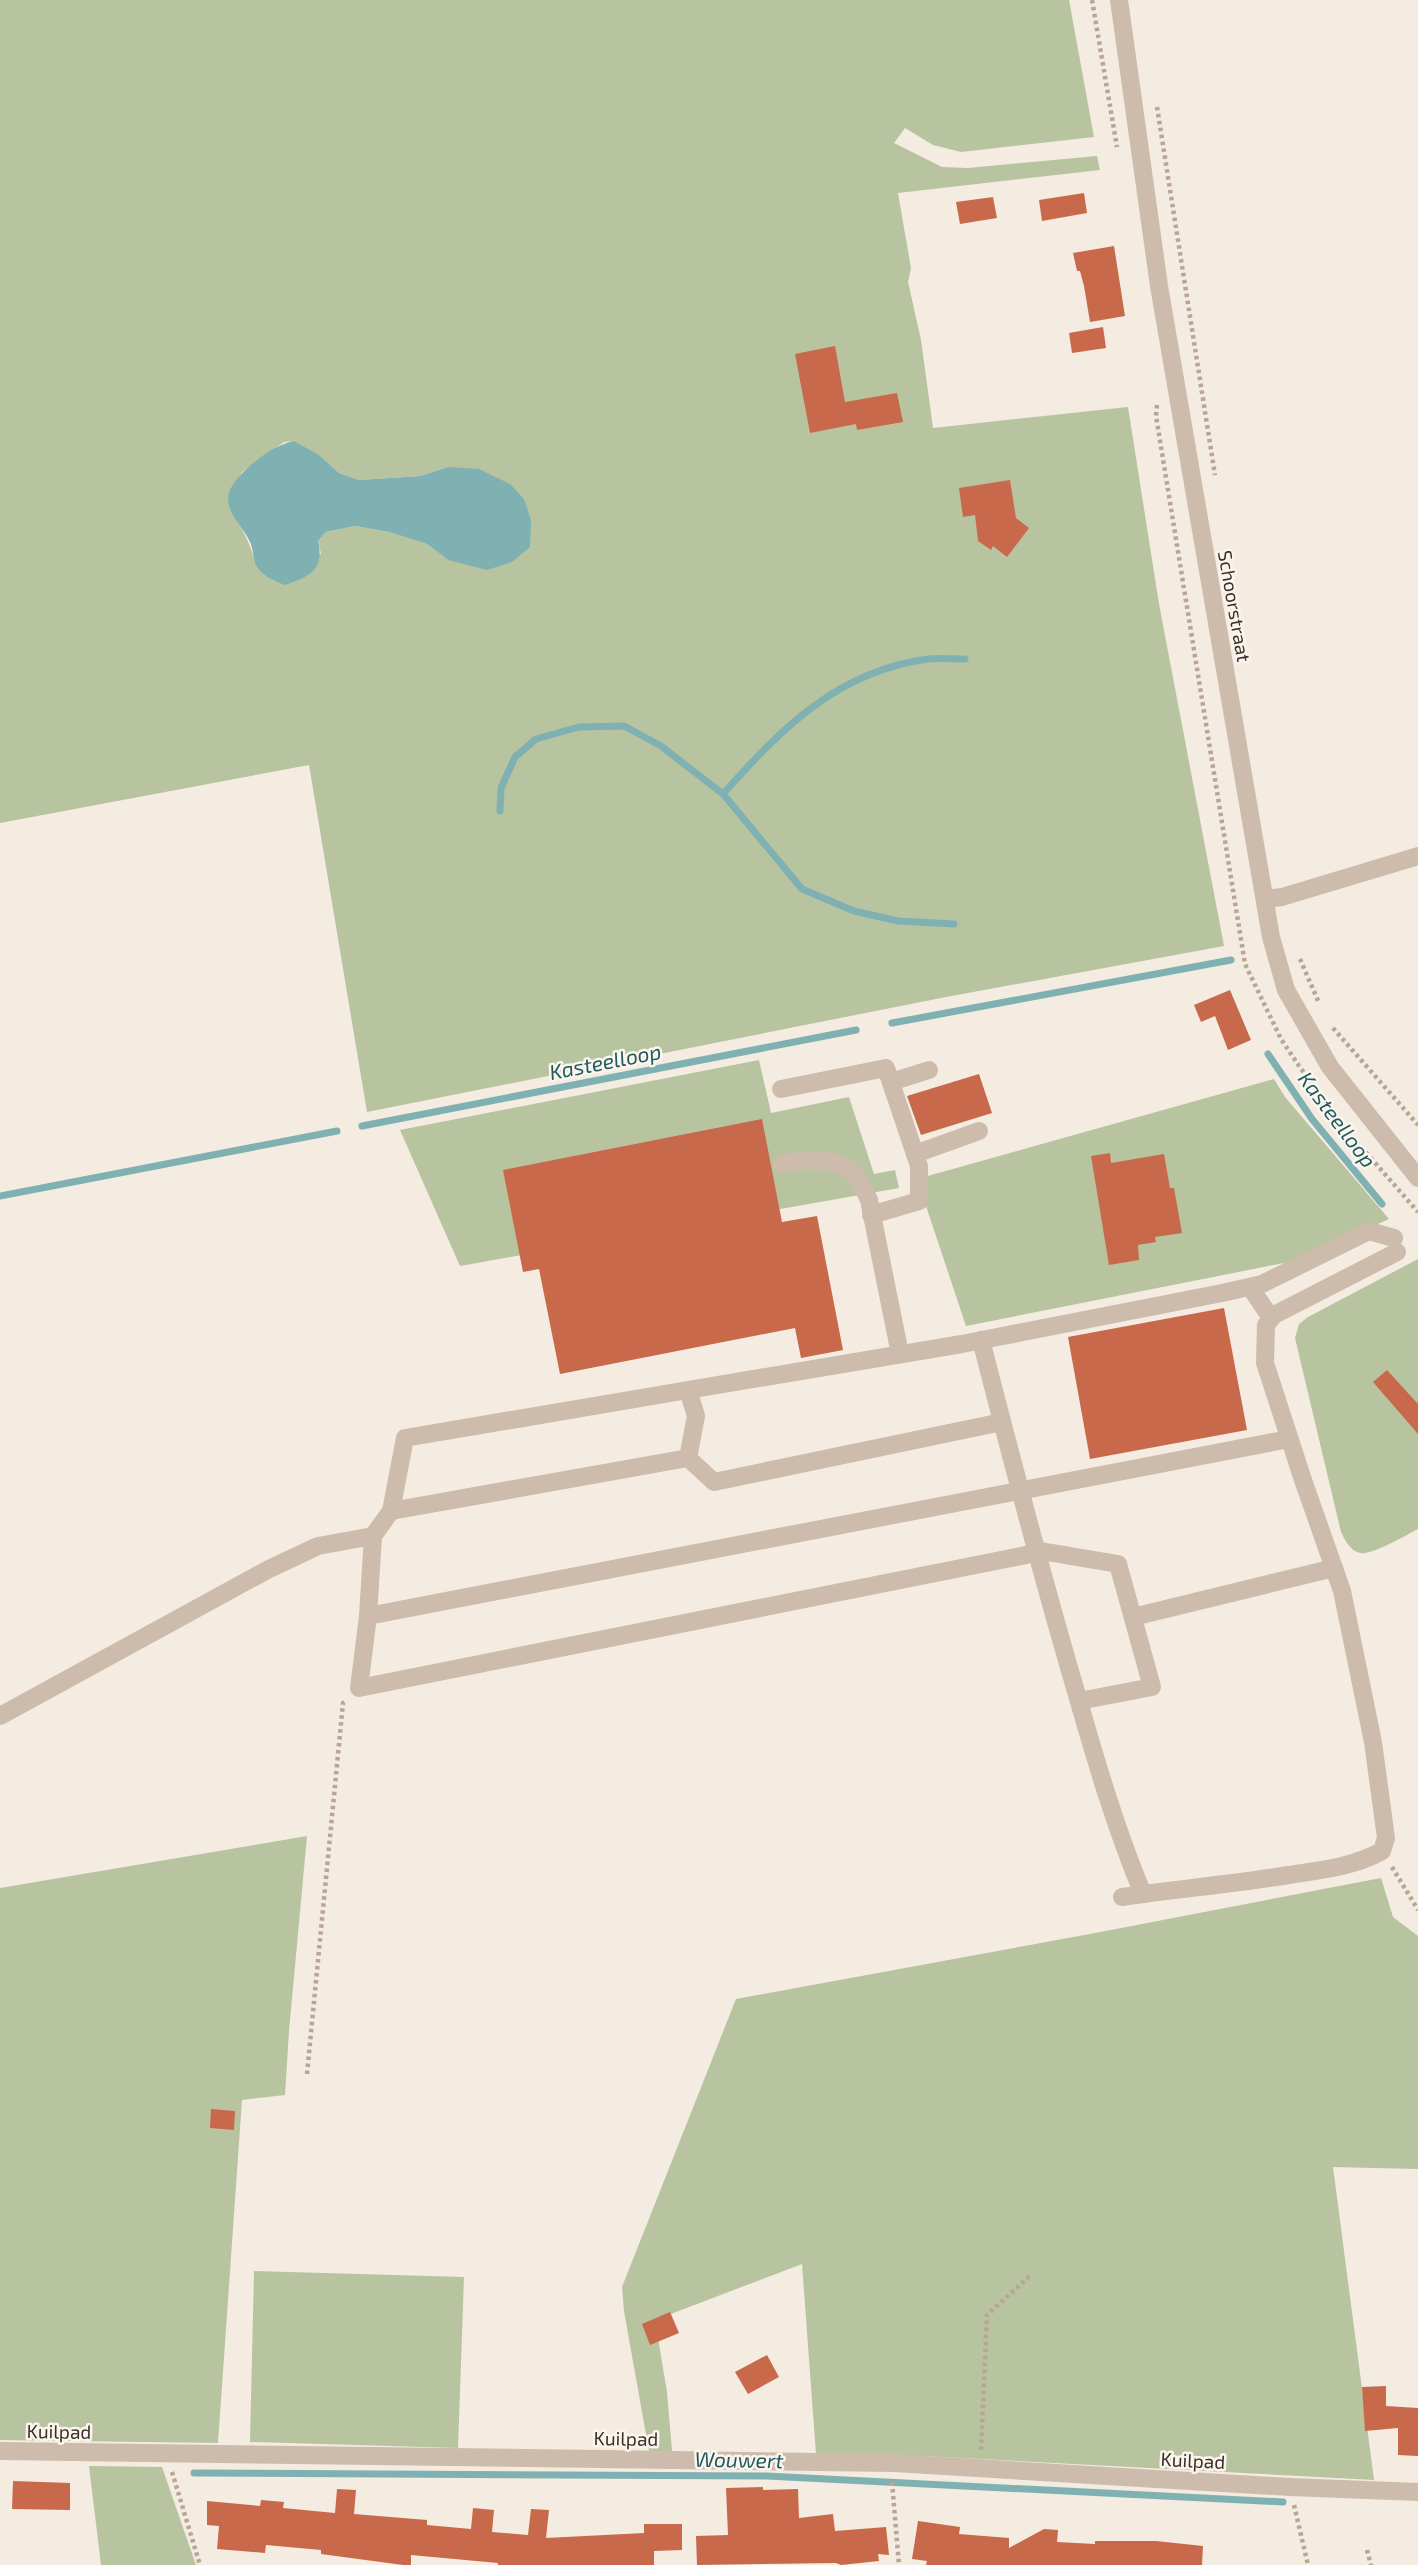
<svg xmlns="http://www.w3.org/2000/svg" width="1418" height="2565" font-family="'Exo 2',sans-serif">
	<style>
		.green { fill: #b8c4a0; fill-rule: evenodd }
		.water { fill: #7fb0b2 }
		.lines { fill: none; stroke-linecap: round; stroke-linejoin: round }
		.stream { stroke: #7fb0b2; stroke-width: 7 }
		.building { fill: #c8694b }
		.path { stroke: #b9a596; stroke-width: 4.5; stroke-dasharray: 3.5 3.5; stroke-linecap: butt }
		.minor { stroke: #cdbbac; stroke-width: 18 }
		.labels { text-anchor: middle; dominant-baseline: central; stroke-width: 5; stroke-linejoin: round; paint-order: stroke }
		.street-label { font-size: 19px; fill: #3b302b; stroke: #fbf5ee }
		.water-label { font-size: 21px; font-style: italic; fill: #1f5a5e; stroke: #fbf5ee }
	</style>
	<rect width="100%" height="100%" fill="#f4ebe1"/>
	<g class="green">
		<path d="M 0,0 L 1069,0 L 1094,137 L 961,152 L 933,145 L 905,128 L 894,143 L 942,167 L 968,168 L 1097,156 L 1100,170 L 898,193 L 911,268 L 908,282 L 921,340 L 933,428 L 1128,407 L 1159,604 L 1224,946 L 946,997 L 367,1112 L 309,765 L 0,823 ZM 294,441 L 318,454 L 339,473 L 359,480 L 420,476 L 448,467 L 448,560 L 427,544 L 389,532 L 355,526 L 326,532 L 318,541 L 321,554 L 255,563 C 250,537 236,524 228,500 L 242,472 L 284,442 Z"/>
		<polygon points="759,1060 771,1113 849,1097 874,1174 895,1170 899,1188 460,1266 400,1130"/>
		<polygon points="1274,1079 1285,1097 1389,1219 1294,1261 966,1326 917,1179"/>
		<path d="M 1418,1259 L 1418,1529 C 1406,1535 1373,1555 1360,1553 C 1350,1551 1345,1540 1341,1532 L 1295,1338 L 1299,1324 L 1308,1317 Z"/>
		<polygon points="307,1836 289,2031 285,2095 242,2100 218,2443 0,2440 0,1888"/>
		<polygon points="1381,1878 1393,1917 1418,1936 1418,2169 1333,2167 1374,2480 924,2456 816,2454 802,2264 655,2320 667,2392 672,2451 649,2451 624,2311 622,2287 736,1999 1090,1934"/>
		<polygon points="254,2271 464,2277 458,2448 250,2442"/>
		<polygon points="89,2466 162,2467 196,2565 101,2565"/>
	</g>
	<path class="water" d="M 294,441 L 318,454 L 339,473 L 359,480 L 420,476 L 448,467 L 479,469 L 510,484 L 524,499 L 531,520 L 530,547 L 512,562 L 487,570 L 448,560 L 427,544 L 389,532 L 355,526 L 326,532 L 318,541 C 325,570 309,577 285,585 C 273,580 261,576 255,563 C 253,556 253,548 250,542 C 244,528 228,515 228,499 C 228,477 275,443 294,441 Z"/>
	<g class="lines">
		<g class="stream">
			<path d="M 723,794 C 781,729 837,671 928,659 C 940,658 953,659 965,659"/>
			<polyline points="500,811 501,788 515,757 536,739 579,727 624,726 661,746 723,794 802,889 854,911 898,921 954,924"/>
			<polyline points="892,1023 1231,960"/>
			<polyline points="1268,1054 1312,1119 1382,1204"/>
			<polyline points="362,1126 856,1030"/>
			<polyline points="0,1196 337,1131"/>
			<polyline points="194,2473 767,2476 1283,2502"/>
		</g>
	</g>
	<g class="building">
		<polygon points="1084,193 1087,213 1042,221 1039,200"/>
		<polygon points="993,197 997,218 960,224 956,202"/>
		<polygon points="1114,246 1125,316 1090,322 1084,286 1080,271 1077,271 1073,253"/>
		<polygon points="1103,327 1106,348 1072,353 1069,333"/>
		<polygon points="835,346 845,402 897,393 903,422 857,430 856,424 810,433 795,354"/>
		<polygon points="1010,480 1016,518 1029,528 1007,557 993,546 991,550 978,541 975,515 963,517 959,488"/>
		<polygon points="1230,990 1251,1040 1228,1050 1215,1016 1201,1022 1194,1005"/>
		<polygon points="979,1074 992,1113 921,1135 907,1096"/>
		<polygon points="762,1119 782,1222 817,1216 843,1350 801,1358 795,1328 560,1374 539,1269 523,1272 503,1170"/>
		<polygon points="1110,1153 1111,1163 1164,1154 1170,1188 1174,1188 1182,1233 1155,1237 1156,1242 1138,1245 1139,1260 1109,1265 1091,1156"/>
		<polygon points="1224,1308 1247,1430 1090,1459 1068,1337"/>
		<polygon points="1387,1370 1418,1404 1418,1434 1373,1382"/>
		<polygon points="211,2109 235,2111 234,2130 210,2128"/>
		<polygon points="670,2312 679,2333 650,2345 642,2324"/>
		<polygon points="767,2355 779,2377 748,2394 735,2372"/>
		<polygon points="1386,2386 1386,2406 1418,2408 1418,2456 1398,2455 1398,2428 1365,2431 1362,2387"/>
		<polygon points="13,2481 70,2483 70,2510 12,2509"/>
		<polygon points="763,2487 763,2490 798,2489 799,2518 833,2514 835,2531 886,2527 889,2555 878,2554 879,2561 841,2565 836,2563 697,2565 696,2536 728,2535 726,2488"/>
		<polygon points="337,2489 356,2490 354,2514 427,2520 427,2525 471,2529 473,2508 494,2510 492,2532 528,2535 531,2509 549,2510 546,2538 644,2533 644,2524 682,2524 682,2550 654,2551 654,2565 498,2565 498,2563 411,2555 411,2565 403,2565 321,2554 321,2550 266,2545 265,2553 217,2549 219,2526 207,2525 207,2501 260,2506 261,2500 284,2502 283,2508 335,2513"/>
		<polygon points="918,2521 960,2527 959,2534 1009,2538 1009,2548 1044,2529 1058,2530 1057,2542 1095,2544 1095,2541 1156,2541 1203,2546 1202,2565 926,2565 927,2561 912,2559"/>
	</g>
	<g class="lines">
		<g class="path">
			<polyline points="1092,0 1117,147"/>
			<polyline points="1157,107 1215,475"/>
			<polyline points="1157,405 1156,416 1245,964 1281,1039 1299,1066 1356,1141 1418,1212"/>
			<polyline points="1300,959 1319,1003"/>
			<polyline points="1333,1028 1418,1125"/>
			<polyline points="1392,1867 1418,1910"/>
			<polyline points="307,2074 343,1703 346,1701"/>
			<polyline points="981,2450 987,2315 1032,2274"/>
			<polyline points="172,2472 200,2565"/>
			<polyline points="892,2482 899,2565"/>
			<polyline points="1294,2505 1308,2565"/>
			<polyline points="1367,2550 1371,2565"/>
		</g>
		<g class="minor">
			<polyline points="1119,0 1159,286 1271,937 1286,990 1330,1067 1418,1178"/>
			<polyline points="1265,899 1282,897 1418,856"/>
			<polyline points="891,1082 929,1070"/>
			<polyline points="781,1089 886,1068 919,1166 919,1201 871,1215"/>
			<polyline points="915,1154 979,1131"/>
			<path d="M 782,1164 C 808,1159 841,1155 859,1180 C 863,1186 866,1194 869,1200 L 900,1354"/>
			<polyline points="1250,1287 1271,1318"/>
			<path d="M 981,1340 C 1011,1457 1041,1573 1075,1688 C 1095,1758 1115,1827 1143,1894"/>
			<polyline points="688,1390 696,1416 688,1458 391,1511 405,1438 688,1390 962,1344 1222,1293 1262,1284 1369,1231 1394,1238"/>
			<polyline points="688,1458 714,1482 1002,1422"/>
			<polyline points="391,1511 373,1536 368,1616 359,1688 1036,1553"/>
			<polyline points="1035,1550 1118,1564 1152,1687 1079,1701"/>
			<polyline points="368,1616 1289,1439"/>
			<polyline points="1133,1617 1334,1568"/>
			<polyline points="0,1716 269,1569 318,1546 373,1536"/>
			<path d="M 1122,1897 C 1177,1889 1233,1884 1289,1875 C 1321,1870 1353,1867 1382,1851 L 1386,1838 L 1373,1742 L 1342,1591 L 1303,1480 L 1265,1363 L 1266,1325 L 1274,1315 L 1397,1252"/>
			<polyline points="0,2451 894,2463 1290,2487 1418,2492"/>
		</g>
	</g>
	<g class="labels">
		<g class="street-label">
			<text transform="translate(1235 606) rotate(80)">Schoorstraat</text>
			<text transform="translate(59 2431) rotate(1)">Kuilpad</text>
			<text transform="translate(626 2438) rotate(1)">Kuilpad</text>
			<text transform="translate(1193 2460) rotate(3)">Kuilpad</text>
		</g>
		<g class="water-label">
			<text transform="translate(605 1061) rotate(-11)">Kasteelloop</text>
			<text transform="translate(1338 1119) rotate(53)">Kasteelloop</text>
			<text transform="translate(739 2459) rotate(1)">Wouwert</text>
		</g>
	</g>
</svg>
